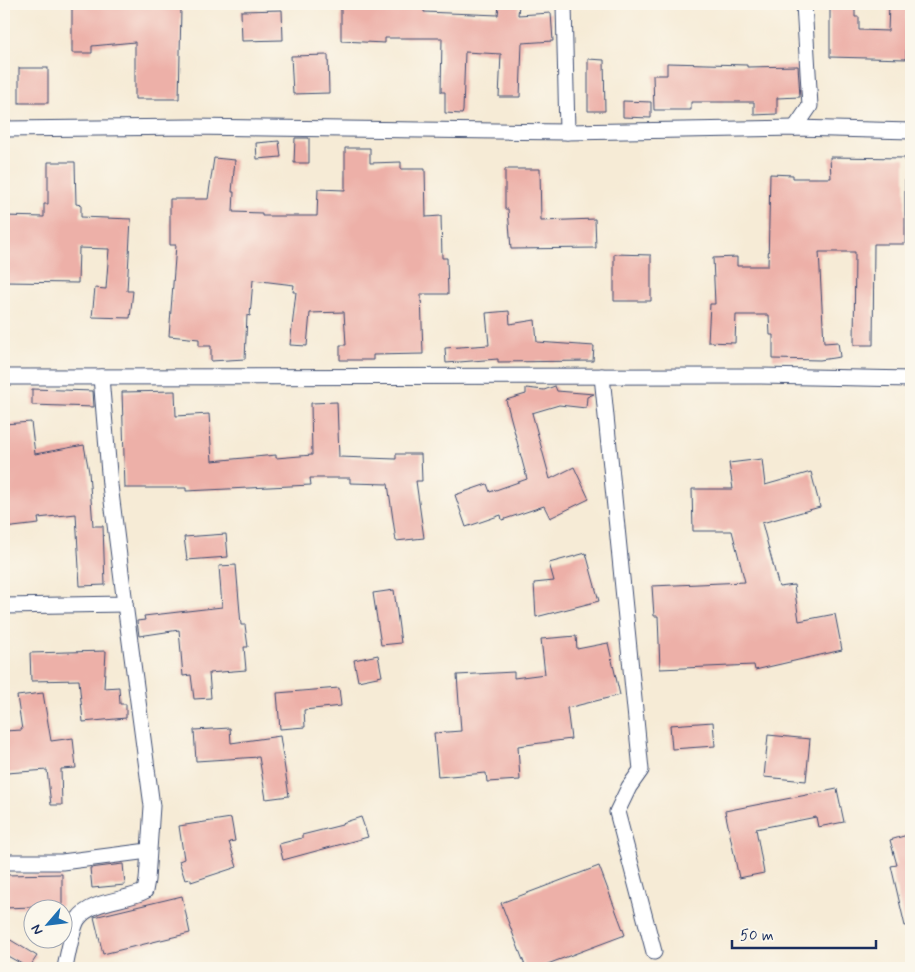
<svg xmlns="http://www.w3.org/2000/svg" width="915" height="972" font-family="Mynerve,sans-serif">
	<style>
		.building { fill: #edb0a8 }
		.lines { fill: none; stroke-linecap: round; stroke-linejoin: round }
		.street-casing { stroke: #3c4b70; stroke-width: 17 }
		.street { stroke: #fff; stroke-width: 15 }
	</style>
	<rect width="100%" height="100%" fill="#fbf7ec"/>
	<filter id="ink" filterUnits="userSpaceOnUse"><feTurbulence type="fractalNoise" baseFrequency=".02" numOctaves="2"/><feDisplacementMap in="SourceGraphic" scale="10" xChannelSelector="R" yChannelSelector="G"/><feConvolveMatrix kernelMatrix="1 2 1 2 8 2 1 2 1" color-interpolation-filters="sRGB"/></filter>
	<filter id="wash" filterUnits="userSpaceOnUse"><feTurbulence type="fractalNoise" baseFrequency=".0096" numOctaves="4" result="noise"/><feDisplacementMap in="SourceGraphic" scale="20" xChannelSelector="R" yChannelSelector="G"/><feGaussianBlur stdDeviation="1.12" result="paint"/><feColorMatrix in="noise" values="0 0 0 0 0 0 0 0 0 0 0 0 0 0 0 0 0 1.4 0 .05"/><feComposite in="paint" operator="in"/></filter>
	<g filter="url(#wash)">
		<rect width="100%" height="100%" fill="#f6ebd6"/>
		<g id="blocks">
			<g class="building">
				<polygon points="72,4 163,4 163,9 181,9 179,99 135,99 135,42 92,46 92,53 72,53"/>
				<polygon points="341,4 424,4 424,12 498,15 499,4 519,4 518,15 551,13 553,41 522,43 520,97 499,97 501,54 465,52 463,111 462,114 445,113 445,92 441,92 442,38 385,38 385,43 341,41"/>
				<polygon points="830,4 855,4 855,17 859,17 859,30 888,31 889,4 906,4 906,59 830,57"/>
				<polygon points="282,10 283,40 242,41 241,11"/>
				<polygon points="328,55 329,93 293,94 291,56"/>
				<polygon points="588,59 604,60 605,111 588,111"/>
				<polygon points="667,63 747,65 747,67 798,66 800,97 777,98 777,114 754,115 754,102 691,102 691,110 654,110 653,75 667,75"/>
				<rect x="19" y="68" width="29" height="35"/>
				<polygon points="623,101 651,102 651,118 623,117"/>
				<polygon points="295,138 309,138 309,163 294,163"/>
				<polygon points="279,141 281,157 257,159 256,143"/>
				<polygon points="345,148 370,148 370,163 401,162 401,169 425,169 426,217 441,216 442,258 447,258 448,294 421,294 423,354 373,355 373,360 340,360 340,345 346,345 344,312 310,313 307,346 290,345 296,292 293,292 294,285 253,280 250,316 247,315 245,359 211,361 211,346 199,346 199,339 169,336 176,245 170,245 170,199 208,199 214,158 235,160 232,192 234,192 233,212 262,213 262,216 317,216 318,189 345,190"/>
				<polygon points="830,157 905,158 905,244 874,244 873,345 854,345 855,252 819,252 824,343 838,342 840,357 820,360 773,359 773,335 770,335 769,315 736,315 735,343 708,342 710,304 715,304 713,258 737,257 737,266 768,266 770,174 793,175 793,178 831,178"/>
				<polygon points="48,162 75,162 76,204 81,205 81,217 131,219 127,291 133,291 130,318 92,317 95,288 106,289 109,249 79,248 78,283 4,282 4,216 44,217 44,204 48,204"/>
				<polygon points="505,169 540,169 541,221 595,219 596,248 511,249 508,209 505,209"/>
				<polygon points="614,254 651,255 651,301 614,301"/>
				<polygon points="509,311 510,324 535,320 537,342 594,346 593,361 498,362 498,359 446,363 445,348 489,345 486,313"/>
				<polygon points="555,386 557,391 594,394 587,397 586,408 559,405 532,413 550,479 574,467 589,499 550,518 544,506 502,520 501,515 466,527 455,495 487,484 490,492 527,479 506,400 526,394 526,388 544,390"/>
				<polygon points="32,389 93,391 94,407 32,405"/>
				<polygon points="175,391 176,416 209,414 212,461 276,455 276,458 312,455 311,403 337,402 339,457 396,459 396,454 421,454 422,481 416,481 424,538 396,541 388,484 350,483 350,478 310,478 311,485 186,491 186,488 125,488 122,392"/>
				<polygon points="31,422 35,454 84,445 89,472 93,526 103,526 105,585 80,586 76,514 38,518 39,524 4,528 4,424"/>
				<polygon points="762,459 765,485 811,472 820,507 762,523 779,587 794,585 799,621 835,614 842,650 755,670 754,665 660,669 658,616 654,616 652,586 745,582 732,531 693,531 692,489 733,489 729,463"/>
				<polygon points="226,534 228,557 187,560 184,537"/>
				<polygon points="586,553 599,601 536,617 534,583 554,581 549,563"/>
				<polygon points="236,565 241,625 245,625 248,647 244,647 246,670 209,673 211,698 194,699 191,675 183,676 179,630 139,636 137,621 145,620 144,616 222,607 219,566"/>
				<polygon points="394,590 401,643 381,645 373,593"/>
				<polygon points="576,636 577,649 608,643 620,695 567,708 571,739 518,746 520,780 487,782 486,773 438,777 434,733 461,731 457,675 514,672 514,678 545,674 541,639"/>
				<polygon points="106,651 104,688 119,687 120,704 126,704 126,718 83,722 79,680 31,681 30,653"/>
				<polygon points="378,655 382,676 358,681 354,660"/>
				<polygon points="339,688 341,706 304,710 305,727 280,729 277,693"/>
				<polygon points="43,693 51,741 73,738 76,768 61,769 62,805 51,805 47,770 7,773 7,765 4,766 4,731 22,730 17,696"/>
				<polygon points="713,722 715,746 672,749 670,725"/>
				<polygon points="230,728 231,743 280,736 289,796 266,799 259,757 196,761 194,730"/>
				<polygon points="768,735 810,739 806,781 764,777"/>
				<polygon points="837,789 844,822 818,827 816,817 756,829 764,873 739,878 725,811"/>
				<polygon points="361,817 368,837 283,860 279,844 302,838 302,835 342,825 342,823"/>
				<polygon points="231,818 235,841 229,842 237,867 191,882 191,879 185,880 179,861 184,859 179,826"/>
				<polygon points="911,834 911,925 905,926 891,866 897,865 890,840"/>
				<polygon points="123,864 125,885 92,888 90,868"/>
				<polygon points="599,866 625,935 537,968 526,968 501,903"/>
				<polygon points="62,874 62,906 4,908 4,875"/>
				<polygon points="182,896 190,933 103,954 94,917"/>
				<polygon points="4,936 37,956 29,968 4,954"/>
			</g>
		</g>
	</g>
	<g filter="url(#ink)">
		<use href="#blocks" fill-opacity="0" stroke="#3c4b70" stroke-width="1"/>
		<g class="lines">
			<defs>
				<g id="street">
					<polyline points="564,4 567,132"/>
					<polyline points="795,128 810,106 804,4"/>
					<polyline points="4,129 192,127 567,132 795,128 911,131"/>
					<polyline points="602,376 641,770 629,787 617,812 654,952"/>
					<polyline points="4,377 761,376 911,379"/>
					<polyline points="4,606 125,604 110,485 101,377"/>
					<polyline points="4,862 62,862 148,851"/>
					<path d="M 65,968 C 67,958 73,926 78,919 C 91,900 126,901 145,891 L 147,880 L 152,806 L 125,604"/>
				</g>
			</defs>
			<use href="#street" class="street-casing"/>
			<use href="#street" class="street"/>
		</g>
	</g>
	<rect width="915" height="972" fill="none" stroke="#fbf7ec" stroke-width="20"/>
	<g transform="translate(48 924) rotate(242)"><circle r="24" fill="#fbf7ec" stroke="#a1a7b3"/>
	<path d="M0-4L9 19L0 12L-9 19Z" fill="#1f6fb2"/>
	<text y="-8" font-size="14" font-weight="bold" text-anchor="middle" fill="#1b2f5e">N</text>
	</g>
	<path d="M732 940v8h144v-8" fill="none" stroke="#1b2f5e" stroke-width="2.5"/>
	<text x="740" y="940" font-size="15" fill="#1b2f5e" stroke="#fbf7ec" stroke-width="4" paint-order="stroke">50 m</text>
</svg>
